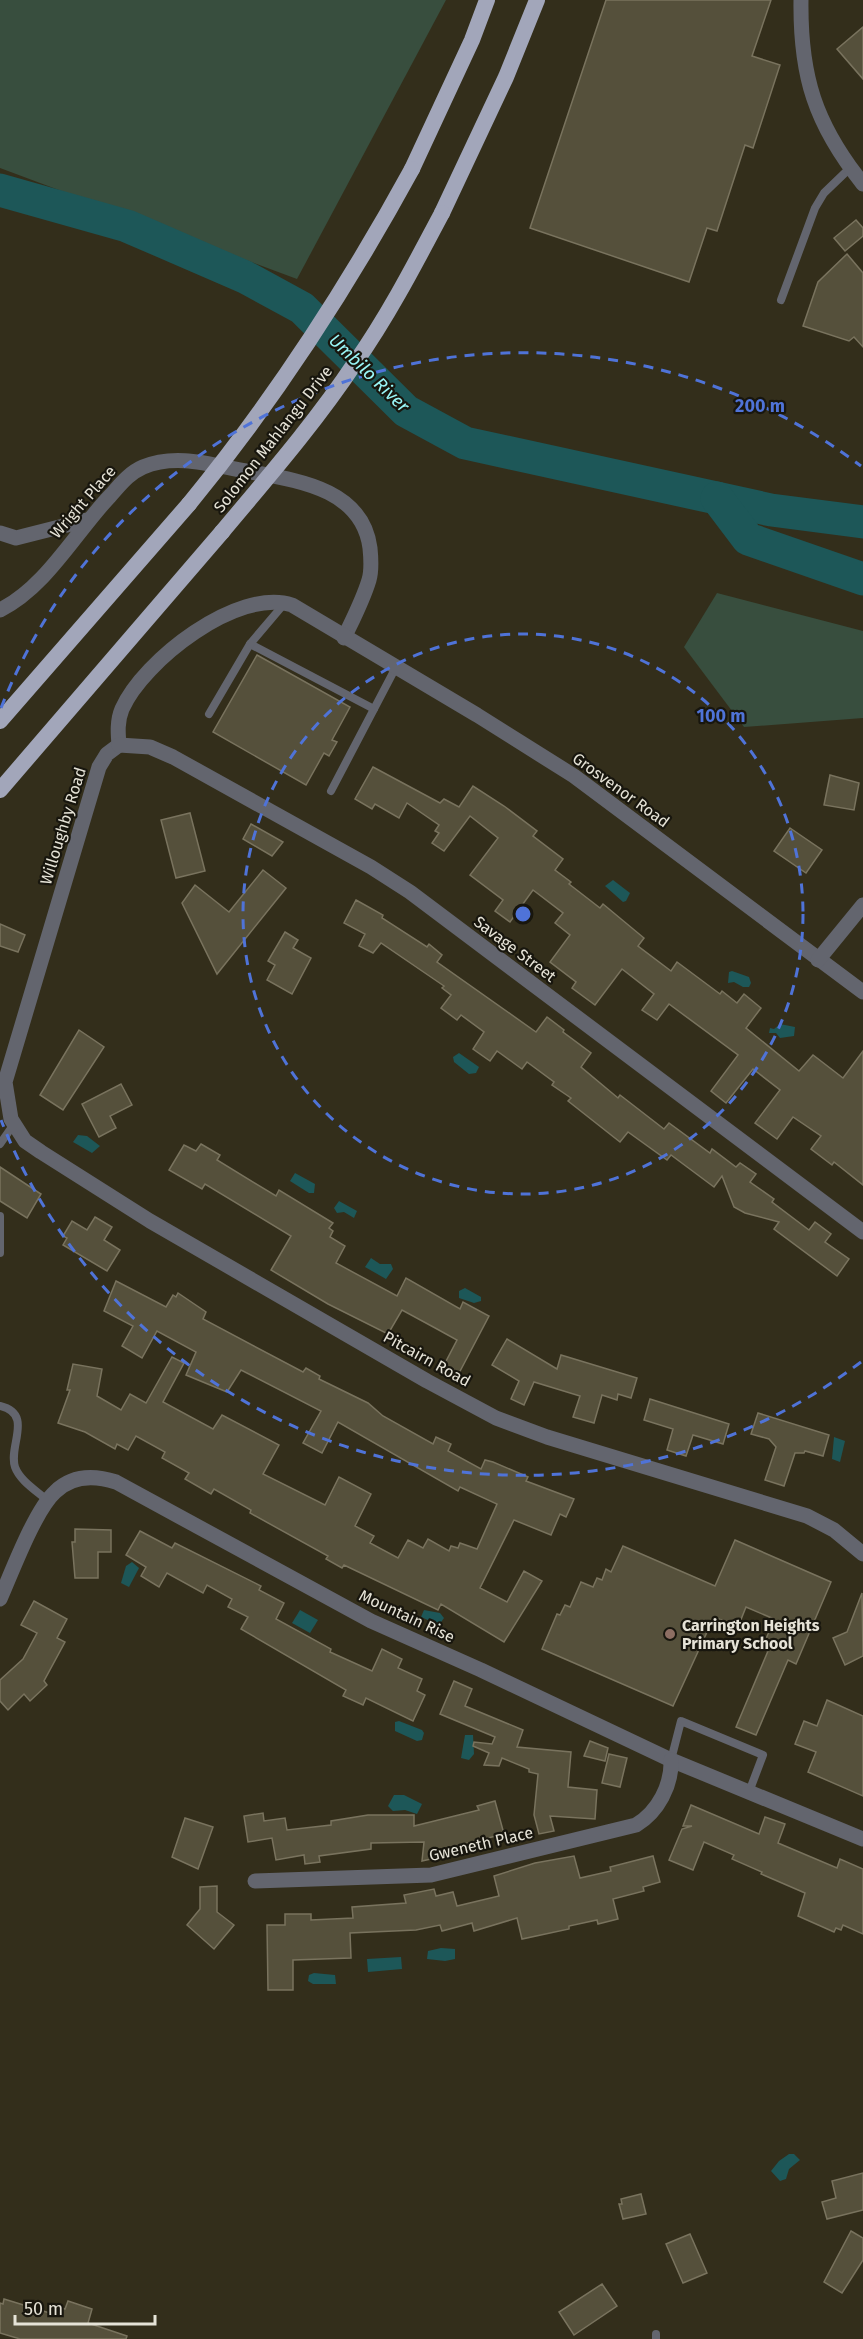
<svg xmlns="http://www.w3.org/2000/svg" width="863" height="2339" font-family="'Fira Sans',sans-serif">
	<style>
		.green { fill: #384e3e }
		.water { fill: #1d5758 }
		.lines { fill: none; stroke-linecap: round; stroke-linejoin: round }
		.river { stroke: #1d5758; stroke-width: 33 }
		.building { fill: #55503b; stroke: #79735e; stroke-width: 1.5 }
		.service { stroke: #63656e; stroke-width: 8 }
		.minor { stroke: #63656e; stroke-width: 15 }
		.trunk { stroke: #a2a6ba; stroke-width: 16 }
		.trunk-bridge { stroke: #a2a6ba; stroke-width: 16 }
		.ring { fill: none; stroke: #4f73d8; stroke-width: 3; stroke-dasharray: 10 8 }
		.education-dot { fill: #8d6e63; stroke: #18160e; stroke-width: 2 }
		.labels { text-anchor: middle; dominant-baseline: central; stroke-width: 4.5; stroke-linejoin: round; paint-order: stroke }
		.street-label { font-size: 16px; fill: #e6e3d7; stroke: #18160e }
		.poi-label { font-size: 16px; font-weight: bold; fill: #e6e3d7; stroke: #18160e; text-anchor: start }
		.water-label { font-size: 18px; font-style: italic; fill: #99f6f7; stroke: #18160e }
		.centre { fill: #4f73d8; stroke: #18160e; stroke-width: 3 }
		.ring-label { font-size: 18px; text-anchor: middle; font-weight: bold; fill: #4f73d8; stroke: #18160e; stroke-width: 4.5; stroke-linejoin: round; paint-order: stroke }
	</style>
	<rect width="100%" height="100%" fill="#332e1b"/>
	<g class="green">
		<polygon points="0,0 446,0 297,279 0,168"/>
		<polygon points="717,593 863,631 863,718 744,727 684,647"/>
	</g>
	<g class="water">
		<polygon points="613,880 630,893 626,901 623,902 605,886"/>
		<polygon points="732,971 749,977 751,983 749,987 743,987 734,982 728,983 729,972"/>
		<polygon points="780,1024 795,1027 794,1036 780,1038 776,1033 769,1033 770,1028 774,1029"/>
		<polygon points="459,1053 479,1067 476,1073 469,1074 454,1062 453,1057"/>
		<polygon points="78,1135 87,1136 100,1146 92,1153 73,1142"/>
		<polygon points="295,1173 315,1184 314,1193 309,1193 290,1181"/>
		<polygon points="339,1201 357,1211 354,1218 344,1212 337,1213 334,1208"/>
		<polygon points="371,1258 380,1264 391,1264 393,1269 386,1279 365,1267"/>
		<polygon points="465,1288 481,1297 481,1301 474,1303 459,1298 459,1291"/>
		<polygon points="834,1437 845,1441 840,1462 832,1459"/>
		<polygon points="132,1562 139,1568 129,1587 121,1583 126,1566"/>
		<polygon points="300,1610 318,1620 310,1633 292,1623"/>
		<polygon points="424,1610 440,1613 444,1618 439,1625 421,1617"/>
		<polygon points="399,1721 422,1730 424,1733 422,1740 417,1741 395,1731 395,1722"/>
		<polygon points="465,1735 473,1735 474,1754 469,1760 461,1758"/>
		<polygon points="394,1795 404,1795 422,1804 417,1814 405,1810 393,1811 388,1806"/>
		<polygon points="441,1948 455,1949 455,1959 445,1961 427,1959 428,1951"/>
		<polygon points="401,1957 402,1969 368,1972 367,1959"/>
		<polygon points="314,1973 335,1975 336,1984 313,1984 308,1981 309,1975"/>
		<polygon points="789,2154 794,2154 800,2160 789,2169 786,2179 780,2181 771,2171 779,2161"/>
	</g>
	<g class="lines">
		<g class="river">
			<polyline points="0,190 127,226 245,277 302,308 406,411 465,443 771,510 863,522"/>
			<polyline points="717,498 748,539 863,579"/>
		</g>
	</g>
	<g class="building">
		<polygon points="606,0 771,0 752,56 780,65 753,148 745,145 717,231 707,228 689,282 530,228"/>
		<polygon points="863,27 863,79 837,49"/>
		<polygon points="856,220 863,228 863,236 845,251 834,238"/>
		<polygon points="847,254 863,273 863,347 854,337 849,341 803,326 818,282"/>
		<polygon points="257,655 350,707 332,740 337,742 329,756 324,753 306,785 213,732"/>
		<polygon points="373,767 440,803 444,799 459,807 473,786 504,806 537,831 533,836 563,859 555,870 571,882 569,884 600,908 603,904 644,938 638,946 671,971 677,962 720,994 722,991 737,1003 744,994 761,1008 746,1028 799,1071 813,1055 843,1078 863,1051 863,1185 834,1162 832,1165 811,1149 821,1136 793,1117 777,1139 755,1123 780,1090 753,1069 726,1103 711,1091 738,1055 669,1004 657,1020 642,1010 654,994 622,969 595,1005 572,988 576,982 550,962 570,935 555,923 563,913 533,890 510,922 495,911 503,900 470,875 498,838 470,816 444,851 432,843 439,833 435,831 439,825 407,803 399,818 375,804 372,809 355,799"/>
		<polygon points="830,775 859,783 854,810 824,805"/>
		<polygon points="190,813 205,871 176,878 161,820"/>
		<polygon points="251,824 283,842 272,856 243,839"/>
		<polygon points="790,828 822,850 806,873 774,851"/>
		<polygon points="263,870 286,888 217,974 182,903 195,885 229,912"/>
		<polygon points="356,900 383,915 382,918 427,947 429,944 442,955 437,962 536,1032 547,1017 564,1030 563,1032 591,1053 581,1067 618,1098 620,1095 664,1129 669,1123 710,1153 712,1149 736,1167 740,1163 756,1174 750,1182 774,1199 772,1202 809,1230 815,1222 831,1234 825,1242 849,1259 837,1276 774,1229 779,1222 745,1213 734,1207 722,1176 714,1187 671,1155 667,1160 628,1132 620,1142 568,1101 571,1098 552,1085 554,1082 527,1062 522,1069 497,1051 490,1061 473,1049 484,1032 461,1015 457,1020 441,1008 451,995 442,988 444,986 381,943 373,953 359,946 365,934 344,923"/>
		<polygon points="0,924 25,935 18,952 0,946"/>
		<polygon points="285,932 298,940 293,948 311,958 292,994 267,980 275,965 268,961"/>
		<polygon points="79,1030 104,1047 63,1110 40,1095"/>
		<polygon points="121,1084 132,1105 110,1116 116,1128 99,1137 82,1104"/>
		<polygon points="201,1144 220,1155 217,1160 276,1196 279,1190 333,1223 329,1228 333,1231 330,1237 345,1246 336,1263 397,1296 406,1278 460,1309 463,1302 489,1316 458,1375 443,1367 457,1340 437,1329 402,1310 388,1334 328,1304 271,1270 291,1236 205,1184 202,1189 169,1170 184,1145 196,1151"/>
		<polygon points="0,1167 41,1194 27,1218 0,1201"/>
		<polygon points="95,1217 112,1227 104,1240 120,1250 107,1271 63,1245 67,1238 63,1236 72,1221 87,1230"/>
		<polygon points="116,1281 166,1307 173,1295 176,1297 178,1293 206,1312 203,1319 303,1372 306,1368 320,1376 319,1379 368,1403 383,1416 433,1444 436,1437 451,1444 448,1451 481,1469 485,1460 493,1462 528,1477 526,1481 574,1499 566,1517 560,1514 551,1535 514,1520 480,1588 507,1602 524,1571 542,1581 504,1642 441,1604 438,1610 344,1565 342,1568 326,1559 328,1556 250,1513 251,1510 214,1489 211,1494 185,1479 189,1473 162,1458 165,1452 136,1436 128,1450 117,1444 115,1449 85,1432 58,1423 70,1390 67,1390 73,1364 102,1369 97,1396 121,1410 130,1394 146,1403 172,1357 184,1363 163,1402 213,1429 222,1415 279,1445 263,1474 325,1505 339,1477 371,1494 355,1526 374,1536 370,1543 398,1558 408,1540 423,1548 428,1539 449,1551 451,1546 458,1548 460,1543 477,1549 497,1504 460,1487 458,1491 338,1422 322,1453 303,1443 321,1411 241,1370 227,1392 186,1375 196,1352 157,1331 142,1358 122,1346 133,1326 104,1311"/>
		<polygon points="507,1339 557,1369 561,1355 637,1378 631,1398 618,1394 617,1400 602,1395 594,1423 573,1417 580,1396 534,1382 524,1405 511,1399 519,1381 492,1365"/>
		<polygon points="650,1399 729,1424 723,1444 693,1435 686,1456 667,1450 673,1429 644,1420"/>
		<polygon points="758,1413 829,1435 823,1456 805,1451 804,1453 795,1453 784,1486 765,1480 776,1447 769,1439 751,1434"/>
		<polygon points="75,1529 111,1530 111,1552 98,1552 98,1578 75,1578 72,1542 75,1542"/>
		<polygon points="140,1531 172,1548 175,1543 261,1586 259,1590 284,1603 276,1619 331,1649 330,1652 372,1671 382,1649 402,1659 398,1668 422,1679 417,1691 425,1695 413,1721 366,1698 363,1705 343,1696 346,1690 241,1629 248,1617 228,1607 232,1599 207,1585 203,1593 167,1573 159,1587 141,1576 146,1567 126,1555"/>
		<polygon points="735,1540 831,1582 796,1664 788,1660 756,1735 736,1727 768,1651 762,1649 774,1619 746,1607 738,1627 714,1617 673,1706 542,1649 557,1614 560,1615 565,1605 570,1607 581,1582 593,1587 597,1578 602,1580 606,1569 611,1572 623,1546 715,1586"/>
		<polygon points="862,1593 863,1656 845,1665 833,1638 847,1632"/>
		<polygon points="34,1601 67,1619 57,1638 65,1642 44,1681 47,1685 30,1701 24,1694 8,1710 0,1701 0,1680 23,1659 37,1633 21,1625"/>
		<polygon points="454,1681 472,1689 465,1706 523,1730 517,1747 571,1752 568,1787 597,1790 595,1819 550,1816 554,1831 539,1834 534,1815 538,1774 529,1772 529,1769 502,1758 499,1766 484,1765 489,1753 473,1746 474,1742 492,1744 495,1737 440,1714"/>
		<polygon points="827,1700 863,1716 863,1796 808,1772 816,1752 795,1744 804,1721 817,1726"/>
		<polygon points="590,1741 608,1748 605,1761 584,1756"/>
		<polygon points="609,1754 627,1758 620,1787 602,1783"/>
		<polygon points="495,1801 504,1834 460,1845 462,1852 422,1861 424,1842 371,1843 371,1849 319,1856 320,1862 305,1864 304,1855 276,1860 272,1838 248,1842 244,1816 263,1813 264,1821 285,1818 287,1830 331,1825 331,1821 368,1815 414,1815 414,1826 479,1810 477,1806"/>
		<polygon points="691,1805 759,1834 765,1817 785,1824 778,1843 837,1868 840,1859 863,1869 863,1934 843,1925 841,1930 836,1928 834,1932 798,1916 805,1893 761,1874 762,1872 732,1859 734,1855 704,1842 693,1870 669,1860 682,1829 692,1826 683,1826"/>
		<polygon points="185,1818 213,1827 198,1869 172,1857"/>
		<polygon points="574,1856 580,1878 611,1871 610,1867 653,1856 660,1882 643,1887 644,1891 613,1899 618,1919 598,1924 597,1920 569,1926 569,1929 522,1939 517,1918 474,1931 472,1923 442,1931 440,1925 416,1930 350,1933 351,1958 293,1960 293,1990 268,1990 267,1925 285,1925 285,1914 311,1914 311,1920 353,1918 352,1907 406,1903 404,1895 434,1889 436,1896 453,1892 457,1906 499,1896 494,1876 535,1863"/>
		<polygon points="217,1886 217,1912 234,1925 214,1949 187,1925 200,1909 200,1887"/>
		<polygon points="863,2173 863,2210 827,2219 822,2202 836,2198 832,2181"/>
		<polygon points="641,2194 646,2214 623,2219 619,2204 622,2204 621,2199"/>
		<polygon points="851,2231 863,2238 863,2260 842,2293 824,2282"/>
		<polygon points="690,2234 707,2273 683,2283 666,2244"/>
		<polygon points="602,2284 617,2306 574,2335 559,2312"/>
		<polygon points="4,2299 53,2314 55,2306 65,2309 68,2301 92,2309 88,2323 127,2336 126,2339 20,2339 0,2333 0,2303 3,2304"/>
	</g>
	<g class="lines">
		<g class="service">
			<polyline points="781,300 815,208 824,193 850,168"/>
			<polyline points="250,644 374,709"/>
			<polyline points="209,714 250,644 284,604"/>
			<polyline points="331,791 396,667"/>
			<polyline points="0,1144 14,1124"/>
			<polyline points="0,1216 0,1253"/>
			<path d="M 0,1406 C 34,1414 8,1446 15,1467 C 20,1481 37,1491 48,1501"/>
			<polyline points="671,1760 681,1721 763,1755 749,1792"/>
			<polyline points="656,2339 656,2334"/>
		</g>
		<g class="minor">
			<path d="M 801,0 C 800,76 815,124 863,184"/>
			<polyline points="0,533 16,538 87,520"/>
			<path d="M 0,610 C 46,587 75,533 110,496 C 120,485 129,473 143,467 C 176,453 212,465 246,471 C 294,480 362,487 370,548 C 371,558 372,570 369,580 C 363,600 353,619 344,638"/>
			<polyline points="119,745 107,754 99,767 5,1082 11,1119 25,1141 41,1152 150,1221 427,1381 496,1418 547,1437 807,1516 834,1530 863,1554"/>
			<path d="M 119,745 C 118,733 117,721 122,709 C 143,661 238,587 292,605 L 477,715 L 574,776 L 863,992"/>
			<polyline points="119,745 150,747 173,757 371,867 410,892 863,1232"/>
			<polyline points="818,960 863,905"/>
			<path d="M 0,1599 C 12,1572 35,1510 55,1492 C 72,1475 94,1475 116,1482 L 371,1621 L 481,1670 L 671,1760 L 863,1839"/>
			<path d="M 255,1881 L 431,1875 L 636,1825 C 658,1812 672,1785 671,1760"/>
		</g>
		<g class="trunk">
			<polyline points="412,169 472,40 487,0"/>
			<polyline points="442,213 506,77 537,0"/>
			<polyline points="0,721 189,504"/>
			<polyline points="0,790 222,532"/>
		</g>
		<g class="trunk-bridge">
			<path d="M 189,504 C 275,399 347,288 412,169"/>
			<path d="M 222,532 C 268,477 315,423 355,363 C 388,316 415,264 442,213"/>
		</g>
	</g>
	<g class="ring">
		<circle cx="523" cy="914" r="280"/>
		<path d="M861 1362A561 561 0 0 1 1 1120M1 708A561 561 0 0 1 861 466"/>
	</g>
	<circle class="education-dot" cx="670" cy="1634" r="6"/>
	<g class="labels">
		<g class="street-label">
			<text transform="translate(273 439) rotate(-52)">Solomon Mahlangu Drive</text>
			<text transform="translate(83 502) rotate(-49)">Wright Place</text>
			<text transform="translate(621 790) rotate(36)">Grosvenor Road</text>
			<text transform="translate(63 826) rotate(-73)">Willoughby Road</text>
			<text transform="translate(515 949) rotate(37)">Savage Street</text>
			<text transform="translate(427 1359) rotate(29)">Pitcairn Road</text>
			<text transform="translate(407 1616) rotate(25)">Mountain Rise</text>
			<text transform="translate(481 1844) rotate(-13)">Gweneth Place</text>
		</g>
		<g class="poi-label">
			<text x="682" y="1625">Carrington Heights<tspan x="682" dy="18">Primary School</tspan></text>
		</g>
		<g class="water-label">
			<text transform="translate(369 373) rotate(44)">Umbilo River</text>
		</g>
	</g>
	<circle cx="523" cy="914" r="9" class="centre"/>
	<g class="ring-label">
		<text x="760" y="412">200 m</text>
		<text x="721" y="722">100 m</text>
	</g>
	<path d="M15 2315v9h140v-9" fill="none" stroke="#e6e3d7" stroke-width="3"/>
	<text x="24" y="2315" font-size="18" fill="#e6e3d7" stroke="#18160e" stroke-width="4.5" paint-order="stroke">50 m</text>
</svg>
